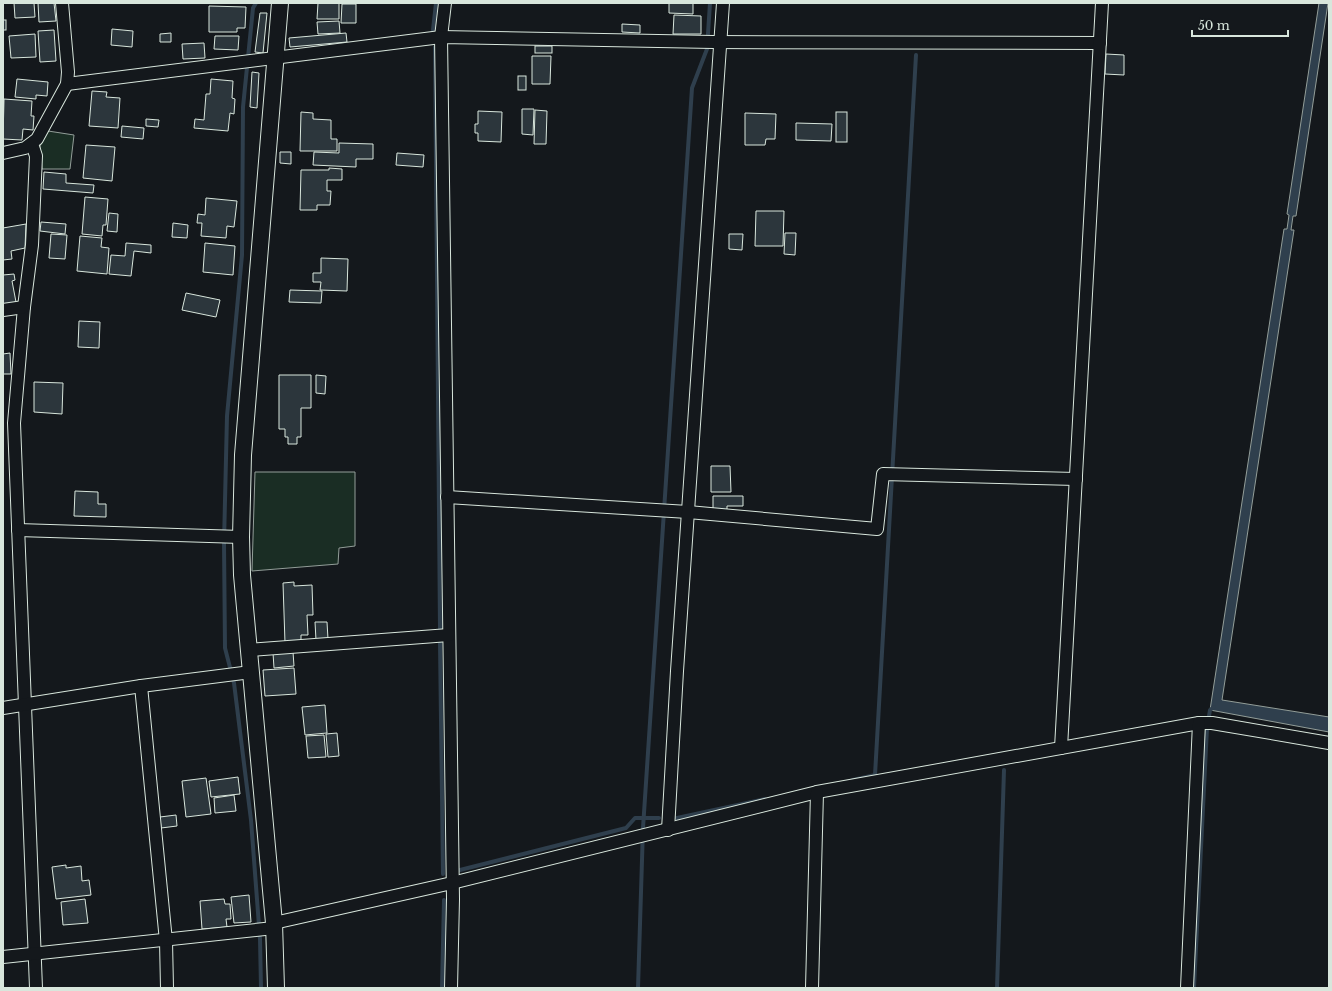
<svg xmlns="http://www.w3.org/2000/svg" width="1332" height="991" font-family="'Libre Baskerville',serif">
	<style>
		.green { fill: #1a2d24; stroke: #939e99 }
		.water { fill: #2f3f4d; stroke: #939e99 }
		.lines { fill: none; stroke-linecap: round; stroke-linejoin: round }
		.stream { stroke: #2f3f4d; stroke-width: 4 }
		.building { fill: #2c363c; stroke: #d8e6dc }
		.street-casing { stroke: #d8e6dc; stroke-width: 14 }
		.secondary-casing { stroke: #d8e6dc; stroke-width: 18 }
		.street { stroke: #14181c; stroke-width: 12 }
		.secondary { stroke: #14181c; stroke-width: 16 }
	</style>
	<rect width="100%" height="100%" fill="#14181c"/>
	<g class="green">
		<polygon points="48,131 74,135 70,169 42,169 40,146"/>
		<polygon points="255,472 355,472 355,546 339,548 338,564 252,571"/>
	</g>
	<polygon class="water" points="1319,3 1328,3 1296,216 1293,216 1291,230 1294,230 1222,700 1329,717 1329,732 1210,710 1284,229 1287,229 1289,215 1287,214"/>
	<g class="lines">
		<g class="stream">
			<polyline points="256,3 253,8 243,107 242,255 227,416 224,543 225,648 234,683 251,820 260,939 261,988"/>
			<polyline points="433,30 436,3"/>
			<polyline points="435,47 440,629"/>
			<polyline points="440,643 443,874"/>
			<polyline points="853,780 875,775 916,55"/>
			<polyline points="677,818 765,799"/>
			<polyline points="460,870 626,828 635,818 659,818"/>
			<polyline points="442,988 444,900"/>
			<polyline points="638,988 643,828 692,88 707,49 710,3"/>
			<polyline points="997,988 1004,770"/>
			<polyline points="1194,988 1207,728 1210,710 1214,707"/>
		</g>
	</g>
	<g class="building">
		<polygon points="14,3 34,3 35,17 15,18"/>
		<polygon points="38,3 54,3 56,21 39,22"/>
		<polygon points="318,3 339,3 339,19 317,19"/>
		<polygon points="669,3 693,3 693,14 669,13"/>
		<polygon points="342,4 356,4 356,23 341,23"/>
		<polygon points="209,6 246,7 245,28 237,28 237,32 209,32"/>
		<polygon points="260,13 267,13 263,53 255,52"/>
		<polygon points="674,15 701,16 701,34 673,34"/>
		<rect x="3" y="20" width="3" height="10"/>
		<polygon points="339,21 340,33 318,34 317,22"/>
		<polygon points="622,24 640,25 640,33 622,32"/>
		<polygon points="112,29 133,31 132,47 111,45"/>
		<polygon points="54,30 56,61 40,62 38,31"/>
		<polygon points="171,33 171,42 160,42 160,34"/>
		<polygon points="346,33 347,42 290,47 289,38"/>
		<polygon points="35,34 36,57 11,58 9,36"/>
		<polygon points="215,36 239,36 238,50 214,49"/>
		<polygon points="204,43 205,58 183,59 182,44"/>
		<rect x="535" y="46" width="17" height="7"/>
		<polygon points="1106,54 1124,55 1124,75 1105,74"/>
		<polygon points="532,56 551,56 550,84 532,84"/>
		<polygon points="252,72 259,73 257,108 250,107"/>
		<rect x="518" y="76" width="8" height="14"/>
		<polygon points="17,79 48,82 47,96 36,95 36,99 15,97"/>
		<polygon points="211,79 233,81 232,98 235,99 234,114 230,113 228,131 194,128 195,119 204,120 206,94 210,94"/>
		<polygon points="92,91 107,92 106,97 120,98 118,128 89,126"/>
		<polygon points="4,99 32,101 31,116 34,116 33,130 23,129 22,140 3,139"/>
		<polygon points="522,109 534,109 533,135 522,134"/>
		<polygon points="535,110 547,111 546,144 534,144"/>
		<polygon points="478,111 502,112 501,142 478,141 478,133 475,133 475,124 478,124"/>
		<polygon points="301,112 313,113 313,119 331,120 331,139 337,139 337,151 300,151"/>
		<rect x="836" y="112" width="11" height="30"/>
		<polygon points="745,113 776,114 775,139 766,139 765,145 745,145"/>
		<polygon points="146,119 159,120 158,127 146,126"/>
		<polygon points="796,123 832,124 831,141 796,140"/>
		<polygon points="122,126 144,128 143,139 121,137"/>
		<polygon points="339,143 373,144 373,159 356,159 356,167 313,165 314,152 339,153"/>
		<polygon points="86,145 115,147 112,181 83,178"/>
		<polygon points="280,152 291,152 291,164 280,163"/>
		<polygon points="397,153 424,155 423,167 396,165"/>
		<polygon points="329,168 342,169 342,180 327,180 327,191 331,191 330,205 317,205 317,210 300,210 301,170 329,170"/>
		<polygon points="44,172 66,174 66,183 94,185 93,193 43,189"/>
		<polygon points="85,197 108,199 106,225 103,225 102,236 82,234"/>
		<polygon points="206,198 237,201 234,227 227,226 226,238 201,236 202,223 197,223 198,214 205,215"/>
		<polygon points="756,211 784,211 783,246 755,246"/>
		<polygon points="109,213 118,214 117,232 107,231"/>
		<polygon points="41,222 66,224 65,234 40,231"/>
		<polygon points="173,223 188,225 187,238 172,237"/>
		<polygon points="26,224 25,248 11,251 12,259 3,260 3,228"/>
		<polygon points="785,233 796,233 795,255 784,254"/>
		<polygon points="51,234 67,235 65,259 49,258"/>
		<polygon points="729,234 743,234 742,250 729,249"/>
		<polygon points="80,236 102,238 101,247 109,248 107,274 77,271"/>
		<polygon points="126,243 151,245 151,253 134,251 131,276 109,274 111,255 125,256"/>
		<polygon points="205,243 235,246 233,275 203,272"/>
		<polygon points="321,258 348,259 347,291 320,290 321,282 313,282 313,273 321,273"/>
		<polygon points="14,274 15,280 12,281 16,302 3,305 3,275"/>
		<polygon points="290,290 322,291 321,303 289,302"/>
		<polygon points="186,293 220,300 216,317 182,310"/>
		<polygon points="79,321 100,322 99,348 78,347"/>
		<polygon points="10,353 11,374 3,374 3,354"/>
		<polygon points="279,375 311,375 311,408 301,408 301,437 297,437 297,444 288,444 288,437 285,437 285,429 279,429"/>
		<polygon points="316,375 326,376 325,394 316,393"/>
		<polygon points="34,382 63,383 62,414 34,412"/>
		<polygon points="711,466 730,466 731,492 711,492"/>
		<polygon points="75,491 98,492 98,504 106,504 106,517 74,516"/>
		<polygon points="713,496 743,496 743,506 727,506 727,510 713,510"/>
		<polygon points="294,582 294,586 312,585 313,615 307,615 308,635 301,635 301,643 285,643 283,583"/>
		<polygon points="315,622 327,622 328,639 316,640"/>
		<polygon points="293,652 294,666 274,668 273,653"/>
		<polygon points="294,668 296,694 265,696 263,670"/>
		<polygon points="325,705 327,733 305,735 302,707"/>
		<polygon points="337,733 339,756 328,757 326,734"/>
		<polygon points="324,735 326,757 308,758 306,736"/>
		<polygon points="238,777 240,794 211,797 209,781"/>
		<polygon points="206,778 211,814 186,817 182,781"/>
		<polygon points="234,795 236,811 215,813 214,798"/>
		<polygon points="176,815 177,826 161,828 160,817"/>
		<polygon points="66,865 66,868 81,866 82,881 89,880 91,895 56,899 52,867"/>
		<polygon points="249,895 251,922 234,923 231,897"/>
		<polygon points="85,899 88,923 63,925 61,902"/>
		<polygon points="224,899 225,904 230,904 231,919 226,919 227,927 202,929 200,901"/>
	</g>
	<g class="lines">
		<defs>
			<g id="street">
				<polyline points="445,3 441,37 453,899 451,988"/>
				<polyline points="67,84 441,37 713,42 1100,43"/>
				<polyline points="32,144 36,156 32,245 24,307 14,423 36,988"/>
				<polyline points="3,153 25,148 37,139 67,84 68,72 62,3"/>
				<polyline points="3,310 24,307"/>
				<polyline points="447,497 688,512 877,529 883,474 1076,479"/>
				<polyline points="18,530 241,537"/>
				<polyline points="249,650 449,635"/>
				<polyline points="141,686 166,941 167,988"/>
				<polyline points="3,708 141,686 251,672"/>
				<polyline points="1061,748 1102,3"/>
				<polyline points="668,830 677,671 723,3"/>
				<polyline points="274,923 452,883 817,792 1199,723 1212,723 1329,743"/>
				<polyline points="3,957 274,928"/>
				<polyline points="812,988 817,792"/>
				<polyline points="1187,988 1199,723"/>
			</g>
			<polyline id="secondary" points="276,988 274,923 242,575 241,537 243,455 280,3"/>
		</defs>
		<use href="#street" class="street-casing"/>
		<use href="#secondary" class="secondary-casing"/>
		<use href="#street" class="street"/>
		<use href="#secondary" class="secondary"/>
	</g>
	<rect width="1332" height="991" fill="none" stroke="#d8e6dc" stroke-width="8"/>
	<path d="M1192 30v6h96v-6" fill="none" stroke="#d8e6dc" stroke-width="2"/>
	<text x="1198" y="30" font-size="12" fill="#d8e6dc" stroke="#14181c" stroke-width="3" paint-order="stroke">50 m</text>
</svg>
